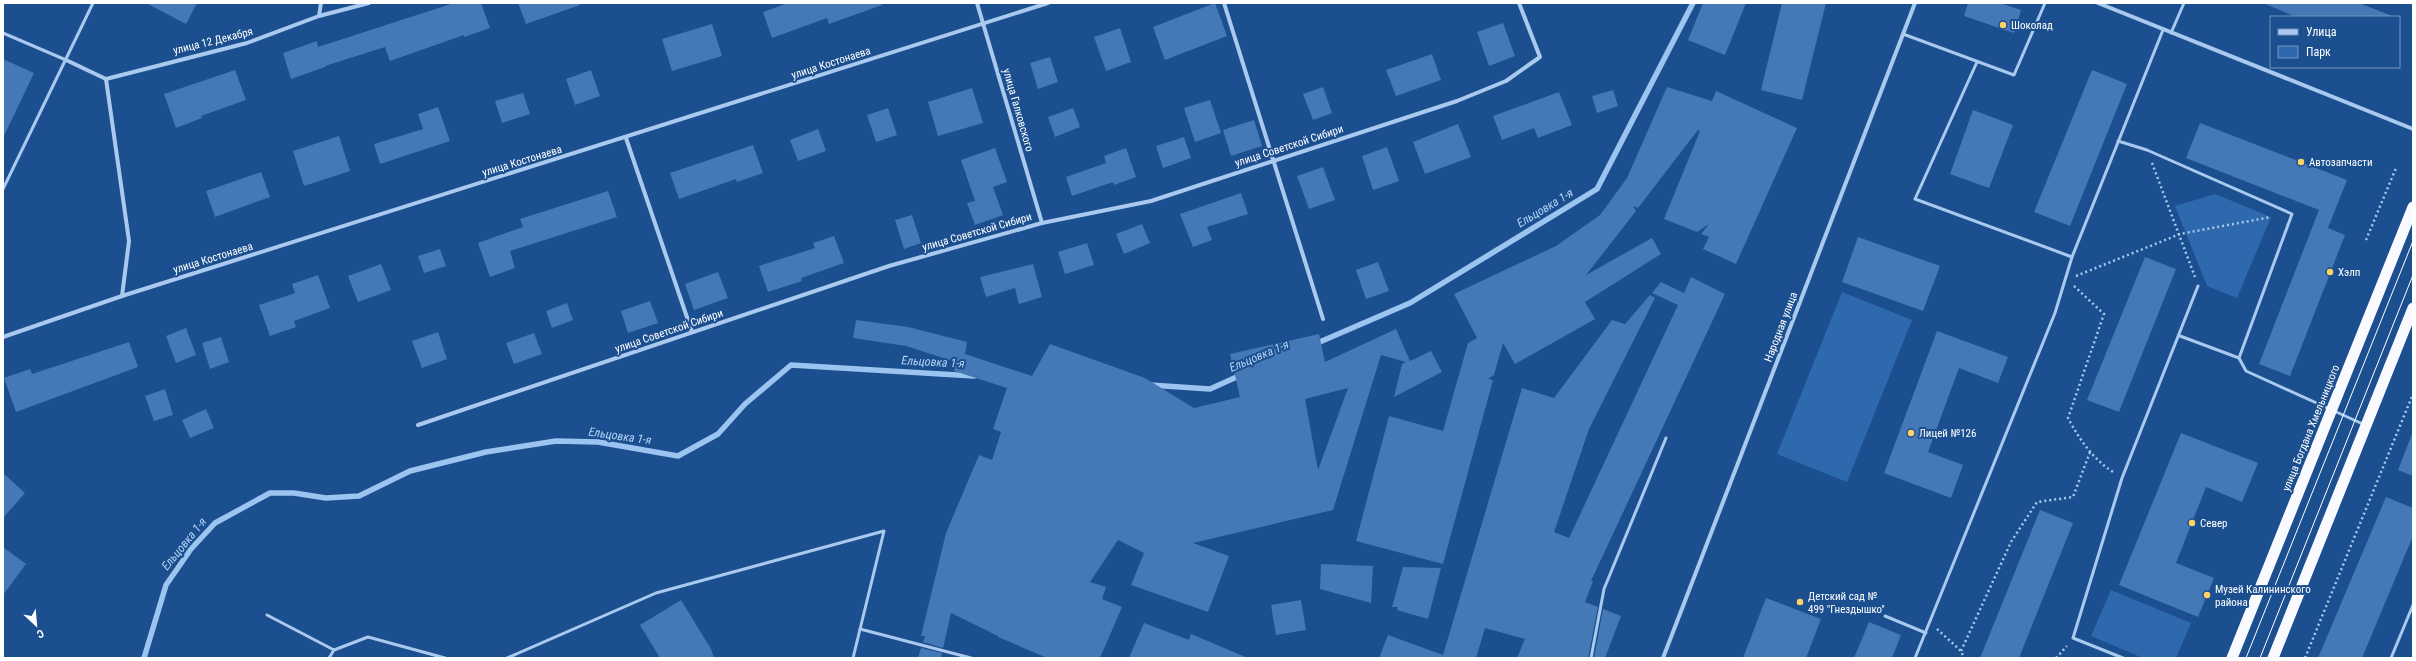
<svg xmlns="http://www.w3.org/2000/svg" width="2416" height="661" font-family="'Roboto Condensed',sans-serif">
	<style>
		.green { fill: #2e69ad }
		.lines { fill: none; stroke-linecap: round; stroke-linejoin: round }
		.stream { stroke: #9cc4f0; stroke-width: 5.5 }
		.building { fill: #4478b7; fill-rule: evenodd }
		.path { stroke: #a9c9ee; stroke-width: 2.5; stroke-dasharray: 2 3; stroke-linecap: butt }
		.service { stroke: #a9c9ee; stroke-width: 3 }
		.minor { stroke: #a9c9ee; stroke-width: 4 }
		.trunk { stroke: #f8faff; stroke-width: 11 }
		.tram { stroke: #fff; stroke-width: 1 }
		.poi-dot { fill: #ffd166; stroke: #1b4f8f; stroke-width: 1.5 }
		.labels { text-anchor: middle; dominant-baseline: central; stroke-width: 4; stroke-linejoin: round; paint-order: stroke }
		.poi-label { font-size: 11px; fill: #fff; stroke: #1b4f8f; text-anchor: start }
		.street-label { font-size: 11px; fill: #fff; stroke: #1b4f8f }
		.water-label { font-size: 12px; font-style: italic; fill: #b5d3f5; stroke: #1b4f8f }
	</style>
	<rect width="100%" height="100%" fill="#1b4f8f"/>
	<g class="green">
		<polygon points="2215,194 2271,217 2237,298 2207,286 2175,206"/>
		<polygon points="1842,292 1912,320 1847,482 1777,454"/>
		<polygon points="2111,590 2191,623 2176,658 2143,658 2091,636"/>
	</g>
	<g class="lines">
		<g class="stream">
			<polyline points="1315,344 1410,303 1597,189 1693,3"/>
			<polyline points="1150,385 1210,389 1241,375"/>
			<polyline points="144,658 166,585 191,549 215,523 270,493 294,493 326,498 359,496 410,471 486,452 556,441 598,442 678,456 718,434 745,404 791,365 974,376"/>
		</g>
	</g>
	<g class="building">
		<polygon points="146,3 197,3 186,24"/>
		<polygon points="454,3 481,3 490,28 464,37 464,35 390,61 385,47 325,66 325,67 291,79 283,53 317,41 318,47"/>
		<polygon points="518,3 579,3 580,5 526,24"/>
		<polygon points="788,3 882,3 882,5 829,24 827,18 772,38 763,12"/>
		<polygon points="1215,3 1227,36 1165,60 1153,27"/>
		<polygon points="1703,3 1746,3 1725,55 1688,40"/>
		<polygon points="1782,3 1826,3 1802,100 1761,90"/>
		<polygon points="1968,3 2000,3 2021,10 2014,33 1964,16"/>
		<polygon points="2263,3 2359,3 2392,16 2296,17"/>
		<polygon points="1503,23 1515,56 1489,66 1477,32"/>
		<polygon points="712,24 722,56 672,71 662,39"/>
		<polygon points="1120,28 1131,62 1106,71 1094,37"/>
		<polygon points="1432,54 1441,80 1396,96 1386,70"/>
		<polygon points="1050,57 1058,82 1038,89 1030,63"/>
		<polygon points="3,59 34,73 3,138"/>
		<polygon points="235,70 246,100 201,116 202,118 176,128 164,94"/>
		<polygon points="591,70 600,96 575,105 566,79"/>
		<polygon points="2092,70 2127,84 2070,226 2034,212"/>
		<polygon points="1323,87 1332,113 1313,120 1303,94"/>
		<polygon points="1667,87 1712,101 1716,91 1797,128 1736,264 1703,249 1709,237 1701,234 1709,224 1697,232 1664,219 1700,131 1698,130 1638,208 1633,206 1636,211 1586,275 1652,238 1661,254 1585,302 1595,319 1515,364 1503,343 1494,375 1488,379 1493,380 1443,564 1356,541 1389,416 1443,431 1468,343 1477,338 1454,294 1556,246 1600,215 1627,178"/>
		<polygon points="972,88 983,123 938,136 928,102"/>
		<polygon points="1613,90 1618,106 1597,113 1592,96"/>
		<polygon points="1559,92 1572,125 1538,138 1534,128 1502,140 1493,116"/>
		<polygon points="523,93 530,114 502,123 495,101"/>
		<polygon points="1210,100 1221,133 1195,142 1184,108"/>
		<polygon points="438,107 450,141 380,164 374,144 423,129 418,114"/>
		<polygon points="888,108 897,135 876,142 867,115"/>
		<polygon points="1073,108 1080,127 1055,137 1048,117"/>
		<polygon points="1973,110 2013,125 1989,188 1950,174"/>
		<polygon points="1254,120 1262,146 1231,156 1223,130"/>
		<polygon points="2200,123 2347,180 2328,228 2345,235 2290,376 2259,364 2319,210 2186,158"/>
		<polygon points="1458,124 1471,157 1425,174 1413,142"/>
		<polygon points="818,129 826,151 798,161 790,140"/>
		<polygon points="339,136 350,171 304,186 293,151"/>
		<polygon points="1184,137 1191,158 1163,168 1156,146"/>
		<polygon points="753,145 763,173 737,182 736,179 679,199 670,173"/>
		<polygon points="1387,147 1399,181 1373,190 1362,156"/>
		<polygon points="995,148 1007,182 993,187 1003,215 975,225 967,203 975,201 961,160"/>
		<polygon points="1126,148 1136,177 1114,185 1113,182 1072,196 1066,177 1106,163 1104,156"/>
		<polygon points="1323,167 1335,200 1309,209 1297,176"/>
		<polygon points="261,172 270,197 215,217 206,191"/>
		<polygon points="608,191 617,217 510,251 515,268 490,277 478,243 523,227 520,219"/>
		<polygon points="1241,193 1248,214 1207,227 1212,240 1193,247 1180,214"/>
		<polygon points="912,215 921,243 904,249 895,220"/>
		<polygon points="1142,224 1150,243 1124,254 1116,234"/>
		<polygon points="834,236 844,263 801,278 802,281 768,292 759,266 815,248 813,243"/>
		<polygon points="1858,237 1940,266 1923,311 1842,282"/>
		<polygon points="1087,243 1094,265 1065,274 1058,252"/>
		<polygon points="440,249 446,266 424,273 418,256"/>
		<polygon points="2145,257 2176,269 2119,412 2087,400"/>
		<polygon points="1378,262 1389,291 1366,299 1356,270"/>
		<polygon points="381,264 391,290 358,302 348,276"/>
		<polygon points="1033,264 1042,297 1019,304 1015,288 986,297 980,277"/>
		<polygon points="718,272 728,298 694,310 685,284"/>
		<polygon points="318,275 330,308 294,321 296,327 270,336 259,305 295,293 292,284"/>
		<polygon points="1691,277 1725,294 1591,581 1593,581 1585,602 1598,607 1588,658 1517,658 1525,639 1485,628 1476,658 1379,658 1388,635 1443,655 1522,388 1554,398 1612,320 1625,324 1650,295 1655,298 1589,429 1554,532 1569,538 1678,305 1652,293 1661,282 1684,293"/>
		<polygon points="650,301 658,323 628,333 621,311"/>
		<polygon points="567,303 573,320 552,328 546,311"/>
		<path d="M 856,320 L 908,327 L 967,342 L 965,354 L 1032,376 L 1050,344 L 1145,378 L 1194,408 L 1240,397 L 1230,354 L 1319,334 L 1325,362 L 1396,329 L 1410,361 L 1431,351 L 1442,372 L 1394,397 L 1402,364 L 1406,362 L 1381,355 L 1333,510 L 1193,543 L 1229,556 L 1208,612 L 1131,585 L 1144,553 L 1118,540 L 1090,582 L 1106,587 L 1102,599 L 1122,607 L 1100,658 L 1047,658 L 998,637 L 998,636 L 951,613 L 943,648 L 923,642 L 925,636 L 921,636 L 946,533 L 979,455 L 992,460 L 1001,432 L 993,429 L 1007,388 L 954,371 L 956,362 L 906,346 L 853,338 ZM 1348,388 L 1318,470 L 1305,399 Z"/>
		<polygon points="186,328 196,355 176,363 166,336"/>
		<polygon points="1937,331 2008,357 1998,383 1959,368 1928,452 1963,465 1951,498 1884,473"/>
		<polygon points="438,332 447,359 422,368 412,341"/>
		<polygon points="534,333 542,354 514,364 506,343"/>
		<polygon points="221,337 229,362 210,369 202,343"/>
		<polygon points="129,342 138,367 16,412 4,378 30,369 32,374"/>
		<polygon points="165,389 173,415 154,421 145,396"/>
		<polygon points="206,409 214,428 190,438 182,420"/>
		<polygon points="2181,433 2258,463 2242,502 2206,487 2176,563 2214,578 2198,617 2119,585"/>
		<polygon points="2412,434 2413,434 2413,476 2398,470"/>
		<polygon points="3,473 25,493 3,518"/>
		<polygon points="2386,497 2413,508 2413,536 2362,658 2318,658"/>
		<polygon points="2040,510 2073,523 2019,658 1980,658"/>
		<polygon points="3,547 26,564 3,595"/>
		<polygon points="1321,564 1373,566 1371,603 1320,589"/>
		<polygon points="1403,567 1441,568 1428,619 1397,610 1398,607 1392,607"/>
		<polygon points="1766,598 1821,619 1806,658 1743,658"/>
		<polygon points="681,600 711,649 714,658 660,658 640,625"/>
		<polygon points="1301,600 1306,630 1276,635 1271,605"/>
		<polygon points="1603,609 1621,616 1605,658 1594,658"/>
		<polygon points="1869,622 1901,635 1892,658 1854,658"/>
		<polygon points="1144,623 1189,640 1191,634 1248,658 1129,658"/>
		<polygon points="921,648 942,653 941,658 918,658"/>
	</g>
	<g class="lines">
		<g class="path">
			<polyline points="2152,163 2195,277"/>
			<polyline points="2366,240 2396,168"/>
			<polyline points="2076,276 2180,234 2271,217"/>
			<path d="M 2074,286 L 2104,314 L 2068,418 C 2079,439 2093,459 2113,472"/>
			<polyline points="1937,629 1961,651 1964,658"/>
			<polyline points="1961,651 2011,542 2037,502 2073,497 2090,452"/>
			<polyline points="2056,658 2067,646"/>
			<polyline points="2305,658 2413,394"/>
		</g>
		<g class="service">
			<polyline points="3,33 66,60"/>
			<polyline points="2171,33 2184,3"/>
			<polyline points="1903,34 2014,75 2045,3"/>
			<polyline points="1977,62 1915,199 2072,257"/>
			<polyline points="2118,141 2147,150 2292,214 2239,358 2246,371 2365,425"/>
			<polyline points="3,189 93,3"/>
			<polyline points="2180,336 2239,358"/>
			<polyline points="267,615 334,650 329,658"/>
			<polyline points="1885,616 1926,633"/>
			<polyline points="860,629 971,658"/>
			<polyline points="334,650 368,637 445,658"/>
			<polyline points="507,658 656,593 884,531 853,658"/>
			<polyline points="1591,658 1604,589 1666,438"/>
			<polyline points="1915,658 2055,313 2072,257 2163,30"/>
			<polyline points="2123,658 2073,638 2122,478 2198,286"/>
			<polyline points="2391,658 2413,605"/>
		</g>
		<g class="minor">
			<polyline points="977,3 1042,223"/>
			<polyline points="1224,3 1323,319"/>
			<polyline points="2098,3 2413,129"/>
			<polyline points="319,16 321,3"/>
			<polyline points="66,60 106,79"/>
			<polyline points="106,79 247,43 319,16 369,3"/>
			<polyline points="106,79 129,241 122,296"/>
			<polyline points="626,138 692,332"/>
			<polyline points="3,337 122,296 1048,3"/>
			<polyline points="418,425 889,266 1042,223 1151,201 1457,101 1506,81 1540,57 1519,3"/>
			<polyline points="1663,658 1915,3"/>
		</g>
		<g class="trunk">
			<polyline points="2232,658 2413,207"/>
			<polyline points="2273,658 2413,308"/>
		</g>
		<g class="tram">
			<polyline points="2246,658 2413,241"/>
			<polyline points="2260,658 2413,275"/>
		</g>
	</g>
	<g class="poi-dot">
		<circle cx="2003" cy="25" r="4"/>
		<circle cx="2301" cy="162" r="4"/>
		<circle cx="2330" cy="272" r="4"/>
		<circle cx="1911" cy="433" r="4"/>
		<circle cx="2192" cy="523" r="4"/>
		<circle cx="2207" cy="595" r="4"/>
		<circle cx="1800" cy="602" r="4"/>
	</g>
	<g class="labels">
		<g class="poi-label">
			<text x="2011" y="25">Шоколад</text>
			<text x="2309" y="162">Автозапчасти</text>
			<text x="2338" y="272">Хэлп</text>
			<text x="1919" y="433">Лицей №126</text>
			<text x="2200" y="523">Север</text>
			<text x="2215" y="589">Музей Калининского<tspan x="2215" dy="13">района</tspan></text>
			<text x="1808" y="596">Детский сад №<tspan x="1808" dy="13">499 "Гнездышко"</tspan></text>
		</g>
		<g class="street-label">
			<text transform="translate(213 41) rotate(-14)">улица 12 Декабря</text>
			<text transform="translate(831 63) rotate(-18)">улица Костонаева</text>
			<text transform="translate(1018 110) rotate(74)">улица Галковского</text>
			<text transform="translate(1289 146) rotate(-18)">улица Советской Сибири</text>
			<text transform="translate(522 161) rotate(-17)">улица Костонаева</text>
			<text transform="translate(977 232) rotate(-16)">улица Советской Сибири</text>
			<text transform="translate(213 258) rotate(-17)">улица Костонаева</text>
			<text transform="translate(1781 327) rotate(-69)">Народная улица</text>
			<text transform="translate(669 331) rotate(-19)">улица Советской Сибири</text>
			<text transform="translate(2311 428) rotate(-68)">улица Богдана Хмельницкого</text>
		</g>
		<g class="water-label">
			<text transform="translate(1545 208) rotate(-31)">Ельцовка 1-я</text>
			<text transform="translate(1259 356) rotate(-23)">Ельцовка 1-я</text>
			<text transform="translate(933 362) rotate(3)">Ельцовка 1-я</text>
			<text transform="translate(620 436) rotate(8)">Ельцовка 1-я</text>
			<text transform="translate(184 544) rotate(-51)">Ельцовка 1-я</text>
		</g>
	</g>
	<rect width="2416" height="661" fill="none" stroke="#ffffff" stroke-width="8"/>
	<rect x="2270" y="16" width="130" height="52" fill="#1b4f8f" stroke="#7695bc"/>
	<rect x="2278" y="29" width="20" height="6" fill="#a9c9ee" stroke="#7695bc"/>
	<text x="2306" y="36" font-size="12" fill="#ffffff">Улица</text>
	<rect x="2278" y="46" width="20" height="12" fill="#2e69ad" stroke="#7695bc"/>
	<text x="2306" y="56" font-size="12" fill="#ffffff">Парк</text>
	<g transform="translate(36 625) rotate(154)" stroke="#1b4f8f" stroke-width="3" paint-order="stroke">
	<path d="M0-3L7 15L0 10L-7 15Z" fill="#ffffff"/>
	<text y="-6" font-size="11" font-weight="bold" text-anchor="middle" fill="#ffffff">С</text>
	</g>
</svg>
